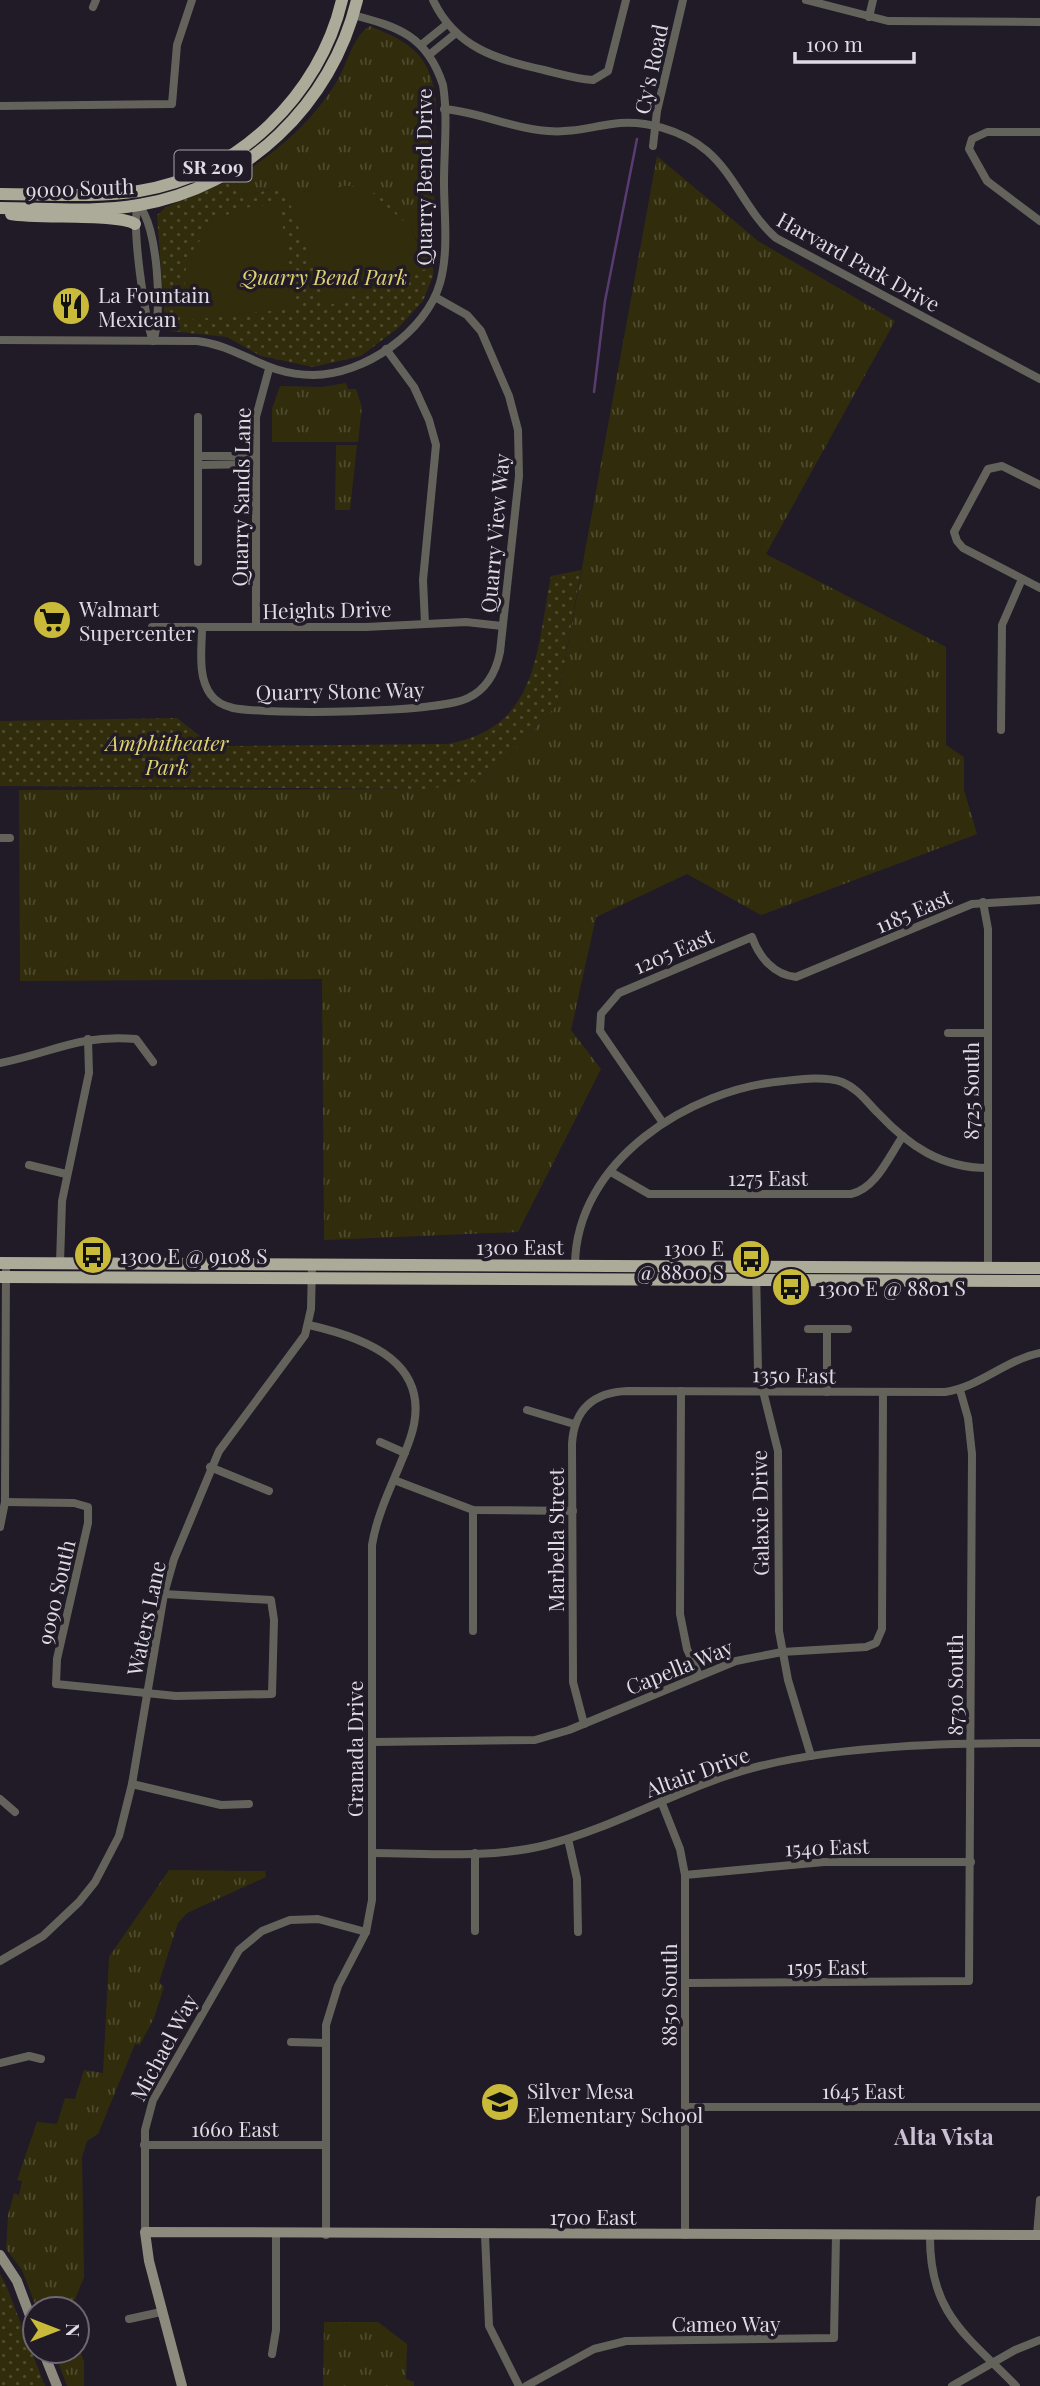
<svg xmlns="http://www.w3.org/2000/svg" width="1040" height="2386" font-family="'Playfair Display',serif">
	<style>
		.grass { fill: url(#grass-tufts) }
		.park { fill: url(#park-dots) }
		.garden { fill: #312d0c }
		.lines { fill: none; stroke-linecap: round; stroke-linejoin: round }
		.stream { stroke: #583b71; stroke-width: 2.5 }
		.street { stroke: #64635b; stroke-width: 8 }
		.secondary { stroke: #8c8b7e; stroke-width: 10 }
		.primary { stroke: #acaa99; stroke-width: 12 }
		.labels { text-anchor: middle; dominant-baseline: central; stroke-width: 7; stroke-linejoin: round; paint-order: stroke }
		.shield { fill: #211a27; stroke: #a6a1ac; stroke-width: 2 }
		.shield-label { font-size: 19px; font-weight: bold; fill: #dfdbe5 }
		.street-label { font-size: 21px; fill: #dfdbe5; stroke: #211a27 }
		.park-label { font-size: 21px; font-style: italic; fill: #dfd36e; stroke: #211a27 }
		.poi-label { font-size: 21px; fill: #dfdbe5; stroke: #211a27; text-anchor: start }
		.neighbourhood-label { font-size: 23px; font-weight: bold; fill: #cbc1d4; stroke: #211a27 }
	</style>
	<defs>
		<pattern id="grass-tufts" width="24" height="20" patternUnits="userSpaceOnUse" patternTransform="scale(1.75)"><rect width="24" height="20" fill="#312d0c"/><path d="M3 7l-1-3M5 7V3M7 7l1-3M15 17l-1-3M17 17v-4M19 17l1-3" fill="none" stroke="#4e4b2f"/></pattern>
		<pattern id="park-dots" width="8" height="8" patternUnits="userSpaceOnUse" patternTransform="scale(1.75)"><rect width="8" height="8" fill="#312d0c"/><path d="M2 2h.1M6 6h.1" fill="none" stroke="#4e4b2f" stroke-width="1.8" stroke-linecap="round"/></pattern>
	</defs>
	<rect width="100%" height="100%" fill="#211a27"/>
	<g class="grass">
		<path d="M 370,26 C 411,43 430,54 436,101 L 433,276 L 410,227 L 312,189 L 288,198 L 273,188 L 240,198 L 236,178 C 276,152 312,123 337,81 C 348,63 352,37 370,26 Z"/>
		<polygon points="657,156 758,241 895,321 766,554 946,647 946,745 964,757 964,790 977,834 761,915 687,874 596,917 571,1030 601,1069 518,1232 324,1240 322,979 20,981 19,790 430,789 487,778 557,705"/>
		<polygon points="346,383 348,389 356,389 362,407 358,442 272,442 272,409 280,386 322,387"/>
		<polygon points="336,445 357,445 350,510 335,510"/>
		<polygon points="169,1870 265,1871 266,1877 187,1913 178,1923 159,1982 164,1987 154,2018 140,2045 135,2044 98,2134 87,2141 82,2157 84,2277 71,2309 37,2309 22,2270 6,2249 8,2215 14,2193 19,2195 22,2181 17,2180 37,2122 57,2124 65,2098 75,2099 84,2070 103,2073 109,1957"/>
		<polygon points="324,2322 378,2322 407,2344 406,2379 414,2382 414,2386 323,2386"/>
		<polygon points="77,2340 84,2362 84,2386 67,2386 54,2351 77,2351"/>
	</g>
	<g class="park">
		<path d="M 236,178 L 240,198 L 274,188 L 288,198 C 375,165 399,202 433,276 L 423,301 L 398,328 L 361,356 L 313,367 L 261,356 L 227,337 L 170,331 L 165,324 L 157,215 L 166,207 Z"/>
		<path d="M 581,570 L 557,705 L 487,778 L 430,789 L 0,786 L 0,721 L 177,718 L 205,740 L 229,746 L 447,744 C 539,728 536,651 551,576 Z"/>
		<polygon points="0,2274 6,2285 45,2386 0,2386"/>
	</g>
	<g class="garden">
		<polygon points="365,187 410,227 428,268 327,306 288,198 315,188"/>
		<polygon points="279,203 296,308 181,321 187,258 215,220 243,208"/>
	</g>
	<g class="lines">
		<polyline class="stream" points="594,392 605,301 637,139"/>
		<g class="street">
			<path d="M 433,0 C 455,47 497,60 544,70 C 560,74 576,79 593,80 L 608,71 L 626,0"/>
			<polyline points="806,0 888,21 1040,22"/>
			<polyline points="93,7 96,0"/>
			<polyline points="869,17 873,0"/>
			<polyline points="421,45 447,24"/>
			<polyline points="429,55 456,33"/>
			<polyline points="0,106 172,104 177,45 192,0"/>
			<path d="M 444,109 C 480,112 513,129 548,131 C 571,133 590,127 612,124 C 644,119 682,130 707,151 C 736,176 747,213 776,238 L 1040,379"/>
			<polyline points="1040,132 987,132 972,139 969,149 987,181 1040,221"/>
			<polyline points="653,146 657,111 683,0"/>
			<path d="M 138,205 C 158,223 163,316 153,341 C 145,319 131,226 138,205 Z"/>
			<path d="M 0,340 L 197,341 C 241,346 263,375 313,375 C 364,375 426,332 440,283 C 449,251 444,214 444,182 C 444,150 448,117 443,85 C 427,36 399,27 353,15"/>
			<polyline points="386,349 414,387 429,420 436,445 423,580 425,624"/>
			<polyline points="198,417 198,562"/>
			<polyline points="198,456 256,456"/>
			<polyline points="198,465 256,464"/>
			<polyline points="1040,485 1002,466 988,469 954,532 957,541 963,548 1040,588"/>
			<polyline points="152,627 366,627 466,622 502,626"/>
			<path d="M 202,627 C 202,648 197,677 211,695 C 216,702 225,706 233,708 C 269,715 439,713 468,698 C 487,689 496,672 500,652 L 519,476 L 518,430 L 509,396 L 481,331 L 467,315 L 435,297"/>
			<polyline points="256,627 256,417 269,369"/>
			<polyline points="1001,730 1002,625 1022,579"/>
			<polyline points="0,838 10,838"/>
			<polyline points="983,902 988,929 988,1269"/>
			<polyline points="948,1033 988,1033"/>
			<path d="M 0,1063 C 52,1053 79,1034 136,1039 L 153,1062"/>
			<path d="M 663,1123 L 600,1031 L 601,1014 L 619,993 L 752,937 C 759,957 774,975 796,977 L 972,904 L 1040,900"/>
			<polyline points="29,1165 66,1174"/>
			<path d="M 611,1172 L 649,1194 L 851,1194 C 876,1189 889,1156 903,1136"/>
			<polyline points="60,1263 62,1201 89,1073 88,1039"/>
			<path d="M 575,1265 C 576,1161 689,1089 784,1081 C 801,1079 825,1076 842,1082 C 857,1088 867,1102 878,1113 C 909,1146 941,1168 988,1168"/>
			<polyline points="756,1267 758,1371 778,1451 779,1631 788,1680 811,1756"/>
			<path d="M 309,1325 C 366,1338 436,1363 410,1439 C 398,1474 378,1508 372,1545 L 372,1900 L 366,1932 L 338,1986 L 326,2025 L 326,2235"/>
			<polyline points="808,1329 848,1329"/>
			<polyline points="681,1391 680,1614 687,1649 699,1675"/>
			<polyline points="827,1392 827,1329"/>
			<polyline points="527,1410 574,1424"/>
			<polyline points="380,1442 405,1453"/>
			<polyline points="210,1467 269,1491"/>
			<polyline points="394,1480 473,1510 573,1511"/>
			<polyline points="5,1502 74,1503 88,1507 88,1523 57,1659 56,1684 176,1696 272,1694 274,1620 271,1600 164,1594"/>
			<polyline points="473,1510 473,1631"/>
			<polyline points="0,1527 5,1502 6,1263"/>
			<path d="M 584,1724 L 573,1682 L 572,1444 C 574,1409 594,1392 628,1391 L 945,1392 C 980,1387 1005,1360 1040,1353"/>
			<polyline points="372,1742 535,1740 569,1730 736,1661 782,1652 866,1647 876,1643 882,1629 883,1392"/>
			<polyline points="132,1784 221,1805 249,1804"/>
			<polyline points="0,1799 15,1812"/>
			<polyline points="661,1801 680,1849 685,1875 685,2235"/>
			<polyline points="568,1839 577,1879 578,1932"/>
			<path d="M 372,1853 C 429,1853 490,1859 546,1845 C 620,1826 686,1784 760,1766 C 846,1745 952,1743 1040,1743"/>
			<polyline points="475,1853 475,1931"/>
			<polyline points="685,1875 824,1862 971,1862"/>
			<polyline points="0,1961 43,1936 79,1902 95,1882 119,1836 132,1784 164,1594 174,1559 219,1451 305,1335 311,1309 312,1265"/>
			<polyline points="685,1983 969,1981 972,1454 968,1418 960,1390"/>
			<polyline points="291,2042 326,2043"/>
			<polyline points="0,2063 29,2056 41,2059"/>
			<polyline points="686,2107 1040,2107"/>
			<polyline points="144,2145 326,2145"/>
			<polyline points="145,2232 145,2130 153,2100 239,1950 262,1931 290,1920 318,1919 366,1932"/>
			<polyline points="485,2235 489,2326 519,2386"/>
			<path d="M 930,2235 C 929,2313 966,2335 1016,2386"/>
			<polyline points="1037,2235 1040,2200"/>
			<polyline points="129,2319 161,2312"/>
			<polyline points="272,2354 276,2330 276,2235"/>
			<polyline points="526,2386 594,2349 626,2341 834,2338 836,2235"/>
			<polyline points="952,2386 1015,2350 1040,2340"/>
		</g>
		<g class="secondary">
			<polyline points="0,2255 17,2281 35,2329"/>
			<polyline points="43,2351 57,2386"/>
			<polyline points="182,2386 149,2261 145,2232 1040,2235"/>
		</g>
		<g class="primary">
			<path d="M 0,194 C 46,194 94,198 139,191 C 237,176 320,95 342,0"/>
			<path d="M 0,208 C 46,208 94,213 139,205 C 246,187 332,104 357,0"/>
			<path d="M 11,214 C 38,219 120,213 135,224"/>
			<polyline points="0,1263 1040,1268"/>
			<polyline points="0,1277 1040,1281"/>
		</g>
	</g>
	<defs>
		<symbol id="restaurant-disc" viewBox="-11 -11 22 22"><circle r="9.5" fill="#caba3a" stroke="#211a27"/><path d="M-5-6h1v4h1v-4h1v4h1v-4h1v5L-1.5 .5V6h-2V.5L-5-1ZM5-6V6H3V1.5H1.5Q1.5-4 5-6Z" fill="#111"/></symbol>
		<symbol id="supermarket-disc" viewBox="-11 -11 22 22"><circle r="9.5" fill="#caba3a" stroke="#211a27"/><path d="M-6-5.5h2.5l.6 2H6L4.5 2H-2.5L-4.4-4H-6ZM-1.5 3.2a1.3 1.3 0 1 0 .1 0ZM3 3.2a1.3 1.3 0 1 0 .1 0Z" fill="#111"/></symbol>
		<symbol id="bus-disc" viewBox="-11 -11 22 22"><circle r="9.5" fill="#caba3a" stroke="#211a27"/><path d="M-5-6H5V4H4V6H2V4H-2V6H-4V4H-5ZM-3.5-4V0h7V-4ZM-3.5 1.2v1.5H-2V1.2ZM2 1.2v1.5H3.5V1.2Z" fill="#111"/></symbol>
		<symbol id="school-disc" viewBox="-11 -11 22 22"><circle r="9.5" fill="#caba3a" stroke="#211a27"/><path d="M0-5L7-2L0 1L-7-2ZM-4 1L0 2.5L4 1V4Q0 6-4 4Z" fill="#111"/></symbol>
	</defs>
	<g fill-rule="evenodd">
		<use href="#restaurant-disc" x="49" y="284" width="44" height="44"/>
		<use href="#supermarket-disc" x="30" y="598" width="44" height="44"/>
		<use href="#bus-disc" x="71" y="1233" width="44" height="44"/>
		<use href="#bus-disc" x="729" y="1237" width="44" height="44"/>
		<use href="#bus-disc" x="769" y="1265" width="44" height="44"/>
		<use href="#school-disc" x="478" y="2080" width="44" height="44"/>
	</g>
	<g class="labels">
		<rect class="shield" x="174.5" y="150.5" width="77" height="31" rx="5"/>
		<g class="shield-label">
			<text x="213" y="166">SR 209</text>
		</g>
		<g class="street-label">
			<text transform="translate(650 69) rotate(-78)">Cy's Road</text>
			<text transform="translate(423 177) rotate(-90)">Quarry Bend Drive</text>
			<text transform="translate(80 187) rotate(-2)">9000 South</text>
			<text transform="translate(859 261) rotate(29)">Harvard Park Drive</text>
			<text transform="translate(240 497) rotate(-89)">Quarry Sands Lane</text>
			<text transform="translate(494 533) rotate(-85)">Quarry View Way</text>
			<text transform="translate(327 609) rotate(-1)">Heights Drive</text>
			<text transform="translate(340 690) rotate(-1)">Quarry Stone Way</text>
			<text transform="translate(913 910) rotate(-23)">1185 East</text>
			<text transform="translate(673 950) rotate(-23)">1205 East</text>
			<text transform="translate(970 1091) rotate(-90)">8725 South</text>
			<text x="768" y="1177">1275 East</text>
			<text x="520" y="1246">1300 East</text>
			<text transform="translate(794 1374) rotate(1)">1350 East</text>
			<text transform="translate(759 1513) rotate(-91)">Galaxie Drive</text>
			<text transform="translate(555 1540) rotate(-90)">Marbella Street</text>
			<text transform="translate(55 1592) rotate(-77)">9090 South</text>
			<text transform="translate(145 1618) rotate(-78)">Waters Lane</text>
			<text transform="translate(679 1666) rotate(-22)">Capella Way</text>
			<text transform="translate(954 1685) rotate(-90)">8730 South</text>
			<text transform="translate(354 1749) rotate(-90)">Granada Drive</text>
			<text transform="translate(697 1771) rotate(-20)">Altair Drive</text>
			<text transform="translate(827 1846) rotate(-2)">1540 East</text>
			<text x="827" y="1966">1595 East</text>
			<text transform="translate(668 1995) rotate(-90)">8850 South</text>
			<text transform="translate(163 2047) rotate(-62)">Michael Way</text>
			<text x="863" y="2090">1645 East</text>
			<text x="235" y="2128">1660 East</text>
			<text x="593" y="2216">1700 East</text>
			<text x="726" y="2323">Cameo Way</text>
		</g>
		<g class="park-label">
			<text x="324" y="276">Quarry Bend Park</text>
			<text x="167" y="742">Amphitheater<tspan x="167" dy="24">Park</tspan></text>
		</g>
		<g class="poi-label">
			<text x="98" y="294">La Fountain<tspan x="98" dy="24">Mexican</tspan></text>
			<text x="79" y="608">Walmart<tspan x="79" dy="24">Supercenter</tspan></text>
			<text x="724" y="1247" text-anchor="end">1300 E<tspan x="724" dy="24">@ 8800 S</tspan></text>
			<text x="120" y="1255">1300 E @ 9108 S</text>
			<text x="818" y="1287">1300 E @ 8801 S</text>
			<text x="527" y="2090">Silver Mesa<tspan x="527" dy="24">Elementary School</tspan></text>
		</g>
		<g class="neighbourhood-label">
			<text x="944" y="2135">Alta Vista</text>
		</g>
	</g>
	<g transform="translate(56 2330) rotate(90)"><circle r="33" fill="#211a27" stroke="#6d6773" stroke-width="2"/>
	<path d="M0-5L12 26L0 18L-12 26Z" fill="#caba3a"/>
	<text y="-10" font-size="19" font-weight="bold" text-anchor="middle" fill="#dfdbe5">N</text>
	</g>
	<path d="M795 52v10h119v-10" fill="none" stroke="#dfdbe5" stroke-width="3.5"/>
	<text x="806" y="52" font-size="21" fill="#dfdbe5" stroke="#211a27" stroke-width="5" paint-order="stroke">100 m</text>
</svg>
